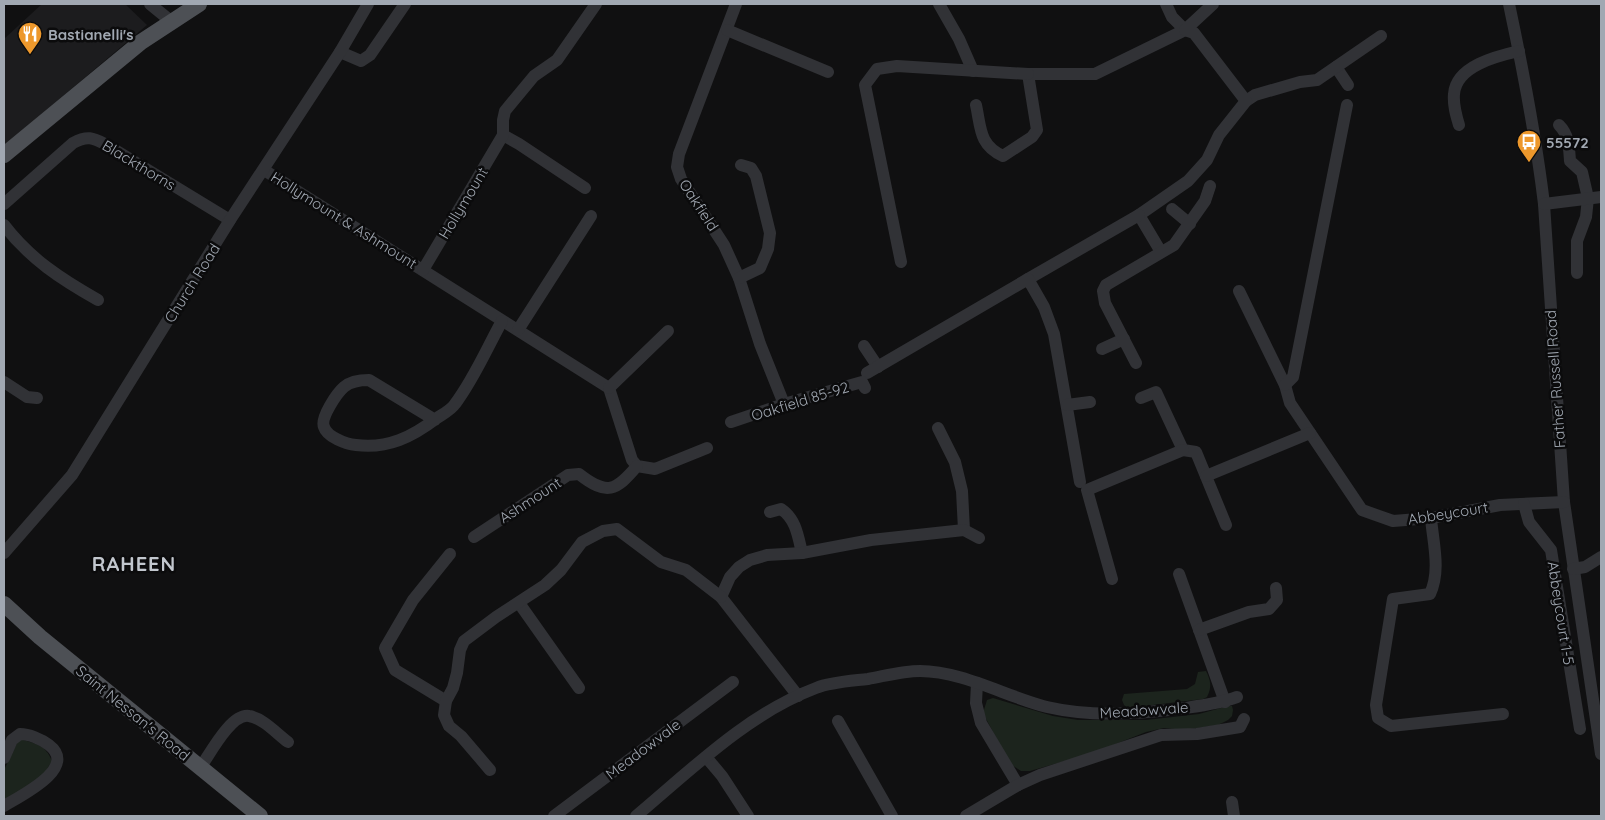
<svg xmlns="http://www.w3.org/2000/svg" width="1605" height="820" font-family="Quicksand,sans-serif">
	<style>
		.built { fill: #1c1c1e }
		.green { fill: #1c241d }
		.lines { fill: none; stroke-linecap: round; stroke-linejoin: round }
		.minor { stroke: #313236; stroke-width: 12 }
		.major { stroke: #4d5055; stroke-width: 16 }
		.labels { text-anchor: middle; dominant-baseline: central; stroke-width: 5; stroke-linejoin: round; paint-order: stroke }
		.poi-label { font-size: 15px; font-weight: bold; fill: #a1a8b2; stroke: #0b0b0c; text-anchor: start }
		.street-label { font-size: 15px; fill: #a1a8b2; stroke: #0b0b0c }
		.district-label { font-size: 20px; font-weight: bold; letter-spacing: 1px; fill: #c2c7ce; stroke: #0b0b0c }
	</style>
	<rect width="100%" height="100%" fill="#101011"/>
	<polygon class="built" points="42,4 125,4 147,25 4,146 4,39"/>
	<g class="green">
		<path d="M 1206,671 C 1211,681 1212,687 1207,697 L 1203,699 L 1128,708 L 1124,705 L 1122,700 L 1124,694 L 1187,689 L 1195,684 L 1198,672 Z"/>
		<polygon points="993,698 1053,716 1078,720 1146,720 1199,714 1228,706 1232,706 1233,710 1232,716 1228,720 1218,725 1184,730 1164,728 1146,732 1093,753 1030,771 1021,771 1010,764 983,713 987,700"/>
		<path d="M 19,739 C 35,743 46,745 52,761 L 42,777 L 4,801 L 4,770 Z"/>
	</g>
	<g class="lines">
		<g class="minor">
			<polyline points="150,4 172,22"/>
			<polyline points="736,4 679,154 677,167 681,179 724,245 739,278 760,344 784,404"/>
			<polyline points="939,4 959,39 973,71"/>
			<path d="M 1509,4 C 1523,70 1536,137 1544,204 L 1564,502 L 1601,754"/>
			<polyline points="727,30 828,72"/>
			<polyline points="340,52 361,61 370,55 405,4"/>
			<polyline points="1336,67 1348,85"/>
			<polyline points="1246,101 1255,95 1300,82 1317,80 1381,36"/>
			<path d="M 976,105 C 981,128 979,145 1003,156 L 1032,137 L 1037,130 L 1028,74 L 1095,74 L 1185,30 L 1172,17 L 1166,4"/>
			<path d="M 1459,125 C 1456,115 1453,105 1454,94 C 1456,66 1497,56 1519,51"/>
			<path d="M 1559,125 C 1569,135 1569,147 1570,161 L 1582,172 L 1588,198 L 1586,217 L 1577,241 L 1577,273"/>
			<polyline points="503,135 519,144 585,188"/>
			<polyline points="264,170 609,388 632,460 637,466 655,469 707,448"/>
			<path d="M 4,204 L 73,143 C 88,135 93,138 107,145 L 230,220"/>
			<polyline points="1544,204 1601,197"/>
			<polyline points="1172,209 1190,224"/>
			<path d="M 4,225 C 30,259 61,279 98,300"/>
			<polyline points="1161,252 1139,215 1188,181 1207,160 1219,135 1246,101 1194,33 1185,30 1213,4"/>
			<polyline points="901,262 865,85 877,69 897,66 1028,74"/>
			<polyline points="423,270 503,135 503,120 505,111 534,76 557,60 596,4"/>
			<polyline points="739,278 760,268 768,249 770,233 756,176 751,168 741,165"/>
			<polyline points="1028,279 1139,215"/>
			<polyline points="1239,291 1285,385 1290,403 1362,510 1393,521 1431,518 1500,505 1564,502"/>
			<polyline points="518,330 591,216"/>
			<polyline points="864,346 878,367"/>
			<polyline points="1102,349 1124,339"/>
			<polyline points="1136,363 1105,303 1103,291 1106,285 1174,245 1205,201 1210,186"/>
			<polyline points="867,373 1028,279 1044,307 1054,334 1080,482"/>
			<polyline points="4,382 27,397 37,398"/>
			<polyline points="1285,385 1293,377 1347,105"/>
			<polyline points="609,388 668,331"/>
			<polyline points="1141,398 1156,392 1183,450 1196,452 1226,525"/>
			<polyline points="1067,405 1090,402"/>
			<path d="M 435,420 L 369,380 C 360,380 351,381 344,387 C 337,393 320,418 324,427 C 327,437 346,444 356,445 C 388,449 412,437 437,418 C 443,414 451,410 455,404 C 474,379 487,348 502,321"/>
			<polyline points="731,422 784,404 862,382 865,388"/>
			<polyline points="938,428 955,462 962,491 964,530"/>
			<polyline points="1206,476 1310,433"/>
			<polyline points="1524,504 1529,522 1551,550 1580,729"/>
			<path d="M 770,512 L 781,509 C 796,519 798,536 802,553"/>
			<path d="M 1431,518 C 1433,543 1441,570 1430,594 L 1393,599 L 1376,705 L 1378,718 L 1391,726 L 1503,714"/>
			<path d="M 474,537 L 568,475 L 579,474 C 607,496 616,491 637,466"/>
			<polyline points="4,553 72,475 230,220 340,52 368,4"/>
			<polyline points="1573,569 1585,567 1601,557"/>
			<polyline points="1179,574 1225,702"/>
			<polyline points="1112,579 1087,490 1183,450"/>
			<polyline points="519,603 579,688"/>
			<polyline points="1199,630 1249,612 1269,609 1277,600 1276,588"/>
			<polyline points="977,683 976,703 981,723 1018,785"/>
			<polyline points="798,696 721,597 730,577 739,567 750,560 767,555 802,553 871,540 964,530 979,538"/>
			<polyline points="446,701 395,670 385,648 413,600 450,554"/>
			<polyline points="838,721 892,816"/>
			<polyline points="706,757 722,776 748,816"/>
			<path d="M 4,758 L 12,740 L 20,734 C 29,734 41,739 49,745 C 79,768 20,796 4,806"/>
			<path d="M 200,768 C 210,754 231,713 249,716 C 263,718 277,734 288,742"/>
			<polyline points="490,770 461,736 449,726 444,715 446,701 453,688 457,673 460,650 464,641 496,617 545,585 561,570 582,542 603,531 617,529 661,562 686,570 721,597"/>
			<polyline points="1232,802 1234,816"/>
			<polyline points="554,816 733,682"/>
			<path d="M 636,816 C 691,770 747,714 816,688 C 831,682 851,681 868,679 C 885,676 903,671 920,671 C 962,671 1007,697 1047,707 C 1090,717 1134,714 1178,709 C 1198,706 1218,704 1237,697"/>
			<polyline points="966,816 1018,785 1040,775 1161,735 1197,734 1240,727 1244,719"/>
		</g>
		<g class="major">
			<polyline points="4,155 141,42 199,4"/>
			<polyline points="4,604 40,637 260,816"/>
		</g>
	</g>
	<defs>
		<symbol id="restaurant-pin" viewBox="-11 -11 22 30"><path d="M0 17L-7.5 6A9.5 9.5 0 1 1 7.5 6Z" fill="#ed982c" stroke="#0b0b0c"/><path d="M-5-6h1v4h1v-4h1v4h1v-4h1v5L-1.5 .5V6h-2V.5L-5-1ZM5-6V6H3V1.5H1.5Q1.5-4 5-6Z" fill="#fff"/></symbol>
		<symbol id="bus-pin" viewBox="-11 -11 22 30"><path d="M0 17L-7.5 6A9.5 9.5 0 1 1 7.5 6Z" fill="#ed982c" stroke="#0b0b0c"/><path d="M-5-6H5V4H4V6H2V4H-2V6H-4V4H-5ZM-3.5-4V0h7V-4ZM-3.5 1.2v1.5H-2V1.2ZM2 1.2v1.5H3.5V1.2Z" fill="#fff"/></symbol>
	</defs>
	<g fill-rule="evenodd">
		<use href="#restaurant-pin" x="16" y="20" width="28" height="38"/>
		<use href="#bus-pin" x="1515" y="128" width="28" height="38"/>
	</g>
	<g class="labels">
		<g class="poi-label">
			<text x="48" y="34">Bastianelli's</text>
			<text x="1546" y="142">55572</text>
		</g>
		<g class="street-label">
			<text transform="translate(139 165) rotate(31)">Blackthorns</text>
			<text transform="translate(463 203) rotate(-59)">Hollymount</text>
			<text transform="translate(699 205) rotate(57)">Oakfield</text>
			<text transform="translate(344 220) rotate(32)">Hollymount &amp; Ashmount</text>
			<text transform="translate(192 283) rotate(-58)">Church Road</text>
			<text transform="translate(1555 379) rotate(-94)">Father Russell Road</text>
			<text transform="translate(800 401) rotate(-17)">Oakfield 85-92</text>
			<text transform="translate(530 500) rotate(-33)">Ashmount</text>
			<text transform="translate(1448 513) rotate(-9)">Abbeycourt</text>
			<text transform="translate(1561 613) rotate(81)">Abbeycourt 1-5</text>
			<text transform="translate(1144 710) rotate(-4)">Meadowvale</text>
			<text transform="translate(133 713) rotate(39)">Saint Nessan's Road</text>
			<text transform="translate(643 749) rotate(-37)">Meadowvale</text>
		</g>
		<g class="district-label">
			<text x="134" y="563">RAHEEN</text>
		</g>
	</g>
	<rect width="1605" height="820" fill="none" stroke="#a1a8b2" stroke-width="10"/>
</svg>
